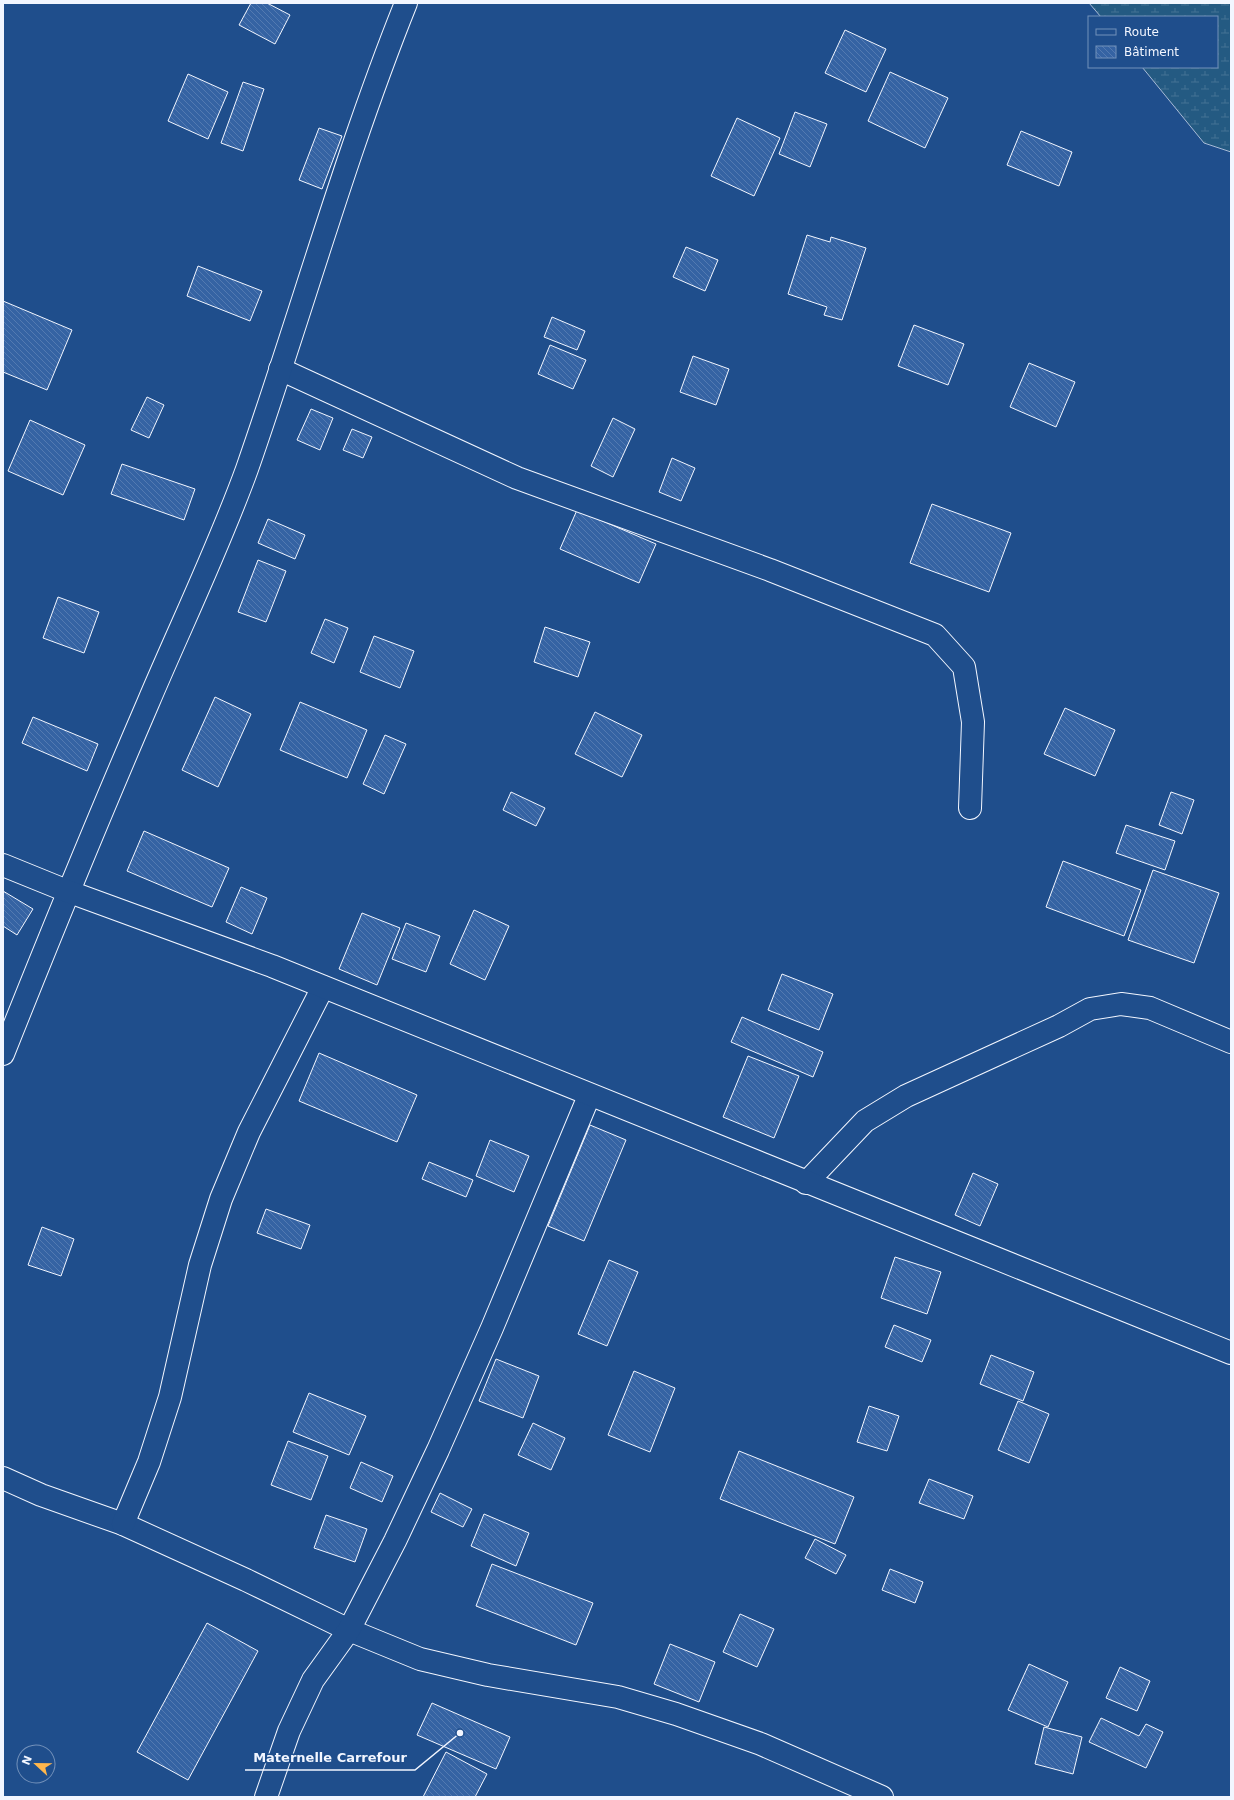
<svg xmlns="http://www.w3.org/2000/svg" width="1234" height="1800" font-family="'DejaVu Sans',sans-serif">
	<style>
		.wetland { fill: url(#wetland-marsh); stroke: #a8bbd7 }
		.building { fill: url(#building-back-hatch); stroke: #f2f6ff }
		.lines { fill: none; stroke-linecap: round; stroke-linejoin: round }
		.minor-casing { stroke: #f2f6ff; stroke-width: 24 }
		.secondary-casing { stroke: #f2f6ff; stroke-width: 24 }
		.minor { stroke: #1f4e8c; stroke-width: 22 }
		.secondary { stroke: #1f4e8c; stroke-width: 22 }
		.leader { fill: none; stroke: #f2f6ff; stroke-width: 1.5 }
		.callout-dot { fill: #f2f6ff; stroke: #1f4e8c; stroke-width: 1.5 }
		.callout-label { font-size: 13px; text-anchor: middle; font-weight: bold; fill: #f2f6ff; stroke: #1f4e8c; stroke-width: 3; stroke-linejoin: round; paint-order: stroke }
	</style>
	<defs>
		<pattern id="wetland-marsh" width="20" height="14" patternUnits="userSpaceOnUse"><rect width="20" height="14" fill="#245a82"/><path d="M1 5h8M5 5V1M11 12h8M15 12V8" fill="none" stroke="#447295"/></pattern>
		<pattern id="building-back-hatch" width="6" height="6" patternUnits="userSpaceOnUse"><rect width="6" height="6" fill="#3563a3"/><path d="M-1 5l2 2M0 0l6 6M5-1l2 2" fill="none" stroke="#537ab1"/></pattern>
	</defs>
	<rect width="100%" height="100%" fill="#1f4e8c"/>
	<polygon class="wetland" points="1089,3 1231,3 1231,152 1204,143 1142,67 1217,67 1217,17 1101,17"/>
	<g class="building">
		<polygon points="251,3 267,3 290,15 275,44 239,25"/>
		<polygon points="845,30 886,49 866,92 825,73"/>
		<polygon points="890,72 948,98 925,148 868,121"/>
		<polygon points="188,74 228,92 208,139 168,121"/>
		<polygon points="243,82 264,89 243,151 221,143"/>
		<polygon points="795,112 827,124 810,167 779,154"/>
		<polygon points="737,118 780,138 754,196 711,176"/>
		<polygon points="319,128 342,136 322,189 299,180"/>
		<polygon points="1021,131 1072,152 1059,186 1007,165"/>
		<polygon points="807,235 830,242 831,237 866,248 842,320 824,315 827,307 788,294"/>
		<polygon points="686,247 718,260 705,291 673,277"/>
		<polygon points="198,266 262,291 250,321 187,296"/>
		<polygon points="3,301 72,330 47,390 3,372"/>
		<polygon points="552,317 585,331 577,350 544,337"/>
		<polygon points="914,325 964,344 948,385 898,366"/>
		<polygon points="550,345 586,360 573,389 538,374"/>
		<polygon points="693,356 729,369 716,405 680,392"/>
		<polygon points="1029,363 1075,382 1056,427 1010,407"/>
		<polygon points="147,397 164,405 149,438 131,430"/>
		<polygon points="311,409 333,418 320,450 297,440"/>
		<polygon points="613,418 635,429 613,477 591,466"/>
		<polygon points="30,420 85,445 63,495 8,471"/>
		<polygon points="352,429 372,437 363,458 343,450"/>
		<polygon points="672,458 695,468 681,501 659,492"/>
		<polygon points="122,464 195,489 184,520 111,494"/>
		<polygon points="932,504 1011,533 989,592 910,563"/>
		<polygon points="577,510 656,544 639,583 560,549"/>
		<polygon points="268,519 305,535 295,559 258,543"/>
		<polygon points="258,560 286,571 266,622 238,612"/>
		<polygon points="58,597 99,612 84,653 43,638"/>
		<polygon points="325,619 348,628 334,663 311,653"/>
		<polygon points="545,627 590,642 578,677 534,662"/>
		<polygon points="374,636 414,651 400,688 360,672"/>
		<polygon points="215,697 251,714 218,787 182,770"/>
		<polygon points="300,702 367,730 347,778 280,750"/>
		<polygon points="1065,708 1115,730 1095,776 1044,754"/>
		<polygon points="595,712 642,735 622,777 575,754"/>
		<polygon points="33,717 98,744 87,771 22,743"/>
		<polygon points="385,735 406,744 384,794 363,784"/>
		<polygon points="511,792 545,808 536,826 503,810"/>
		<polygon points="1171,792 1194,800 1182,834 1159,825"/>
		<polygon points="1126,825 1175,841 1165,870 1116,853"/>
		<polygon points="144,831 229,868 212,907 127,871"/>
		<polygon points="1063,861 1141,890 1124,936 1046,907"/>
		<polygon points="1153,870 1219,893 1194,963 1128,940"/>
		<polygon points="241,887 267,898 252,934 226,922"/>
		<polygon points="3,891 33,909 17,935 3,926"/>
		<polygon points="474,910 509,926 485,980 450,964"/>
		<polygon points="362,913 400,928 377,985 339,969"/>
		<polygon points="406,923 440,936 426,972 392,959"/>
		<polygon points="782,974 833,994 819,1030 768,1010"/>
		<polygon points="742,1017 823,1052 813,1077 731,1042"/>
		<polygon points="319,1053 417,1095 397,1142 299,1101"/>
		<polygon points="748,1056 799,1076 774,1138 723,1117"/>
		<polygon points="590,1125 626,1140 584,1241 548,1226"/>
		<polygon points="490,1140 529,1156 514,1192 476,1176"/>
		<polygon points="429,1162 473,1180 466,1197 422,1179"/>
		<polygon points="973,1173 998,1184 980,1226 955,1215"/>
		<polygon points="266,1209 310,1225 301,1249 257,1233"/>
		<polygon points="42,1227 74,1239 61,1276 28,1265"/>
		<polygon points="895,1257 941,1272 927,1314 881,1298"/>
		<polygon points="609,1260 638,1272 607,1346 578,1334"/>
		<polygon points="894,1325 931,1340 922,1362 885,1347"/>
		<polygon points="991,1355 1034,1372 1023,1401 980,1384"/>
		<polygon points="496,1359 539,1376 523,1418 479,1401"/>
		<polygon points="634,1371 675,1388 650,1452 608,1435"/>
		<polygon points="309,1393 366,1416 349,1455 293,1432"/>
		<polygon points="1018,1401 1049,1414 1029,1463 998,1450"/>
		<polygon points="869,1406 899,1416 887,1451 857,1442"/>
		<polygon points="533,1423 565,1438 551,1470 518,1455"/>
		<polygon points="288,1441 328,1456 311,1500 271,1485"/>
		<polygon points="739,1451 854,1497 835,1544 720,1499"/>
		<polygon points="361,1462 393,1476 382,1502 350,1488"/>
		<polygon points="929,1479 973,1496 964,1519 919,1503"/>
		<polygon points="440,1493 472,1509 463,1527 431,1512"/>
		<polygon points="484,1514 529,1533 516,1566 471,1546"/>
		<polygon points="326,1515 367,1529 355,1562 314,1548"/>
		<polygon points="815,1539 846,1555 836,1574 805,1558"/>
		<polygon points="492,1564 593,1603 576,1645 476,1606"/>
		<polygon points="890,1569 923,1582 915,1603 882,1590"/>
		<polygon points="740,1614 774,1629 757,1667 723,1652"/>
		<polygon points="207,1623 258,1651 188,1780 137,1752"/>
		<polygon points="670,1644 715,1662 699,1702 654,1684"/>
		<polygon points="1029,1664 1068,1682 1048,1727 1008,1710"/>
		<polygon points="1120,1667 1150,1681 1137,1711 1106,1698"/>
		<polygon points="432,1703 510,1737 496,1769 417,1735"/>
		<polygon points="1101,1718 1139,1736 1146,1724 1163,1732 1146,1768 1089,1742"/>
		<polygon points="1044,1727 1082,1737 1073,1774 1035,1764"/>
		<polygon points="446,1752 487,1774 475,1797 423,1797"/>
	</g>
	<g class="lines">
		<defs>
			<g id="minor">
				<polyline points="280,369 517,478 770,570 935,635 964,667 973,722 970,808"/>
				<path d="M 3,1054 C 50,936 98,819 148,703 C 181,625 218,549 247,469 C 301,314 345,155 406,3"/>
				<polyline points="806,1183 865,1121 906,1096 1059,1026 1090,1009 1121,1004 1150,1008 1231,1042"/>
				<polyline points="3,1478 41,1495 123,1524 246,1580 349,1630 420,1659 488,1675 618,1697 676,1714 761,1744 882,1797"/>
				<polyline points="123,1524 149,1462 170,1397 200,1265 221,1199 249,1132 323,987"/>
				<polyline points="266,1797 289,1731 313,1680 349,1630 395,1541 438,1450 492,1328 589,1096"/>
			</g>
			<polyline id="secondary" points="3,865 67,891 272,966 1231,1353"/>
		</defs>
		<use href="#minor" class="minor-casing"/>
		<use href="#secondary" class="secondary-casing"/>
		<use href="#minor" class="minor"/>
		<use href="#secondary" class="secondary"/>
	</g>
	<path class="leader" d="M460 1733L415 1770H245"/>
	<circle class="callout-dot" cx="460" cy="1733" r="4"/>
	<g class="callout-label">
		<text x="330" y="1762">Maternelle Carrefour</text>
	</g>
	<rect width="1234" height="1800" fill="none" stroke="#f2f6ff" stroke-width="8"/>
	<rect x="1088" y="16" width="130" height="52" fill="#1f4e8c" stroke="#7391ba"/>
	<rect x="1096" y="29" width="20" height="6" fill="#1f4e8c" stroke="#7391ba"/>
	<text x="1124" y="36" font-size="12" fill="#f2f6ff">Route</text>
	<rect x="1096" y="46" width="20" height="12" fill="url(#building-back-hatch)" stroke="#7391ba"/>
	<text x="1124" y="56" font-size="12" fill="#f2f6ff">Bâtiment</text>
	<g transform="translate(36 1764) rotate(292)"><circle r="19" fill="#1f4e8c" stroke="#7391ba"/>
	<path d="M0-3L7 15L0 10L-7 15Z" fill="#ffb74d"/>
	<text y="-6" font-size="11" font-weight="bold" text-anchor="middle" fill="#f2f6ff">N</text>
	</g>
</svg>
